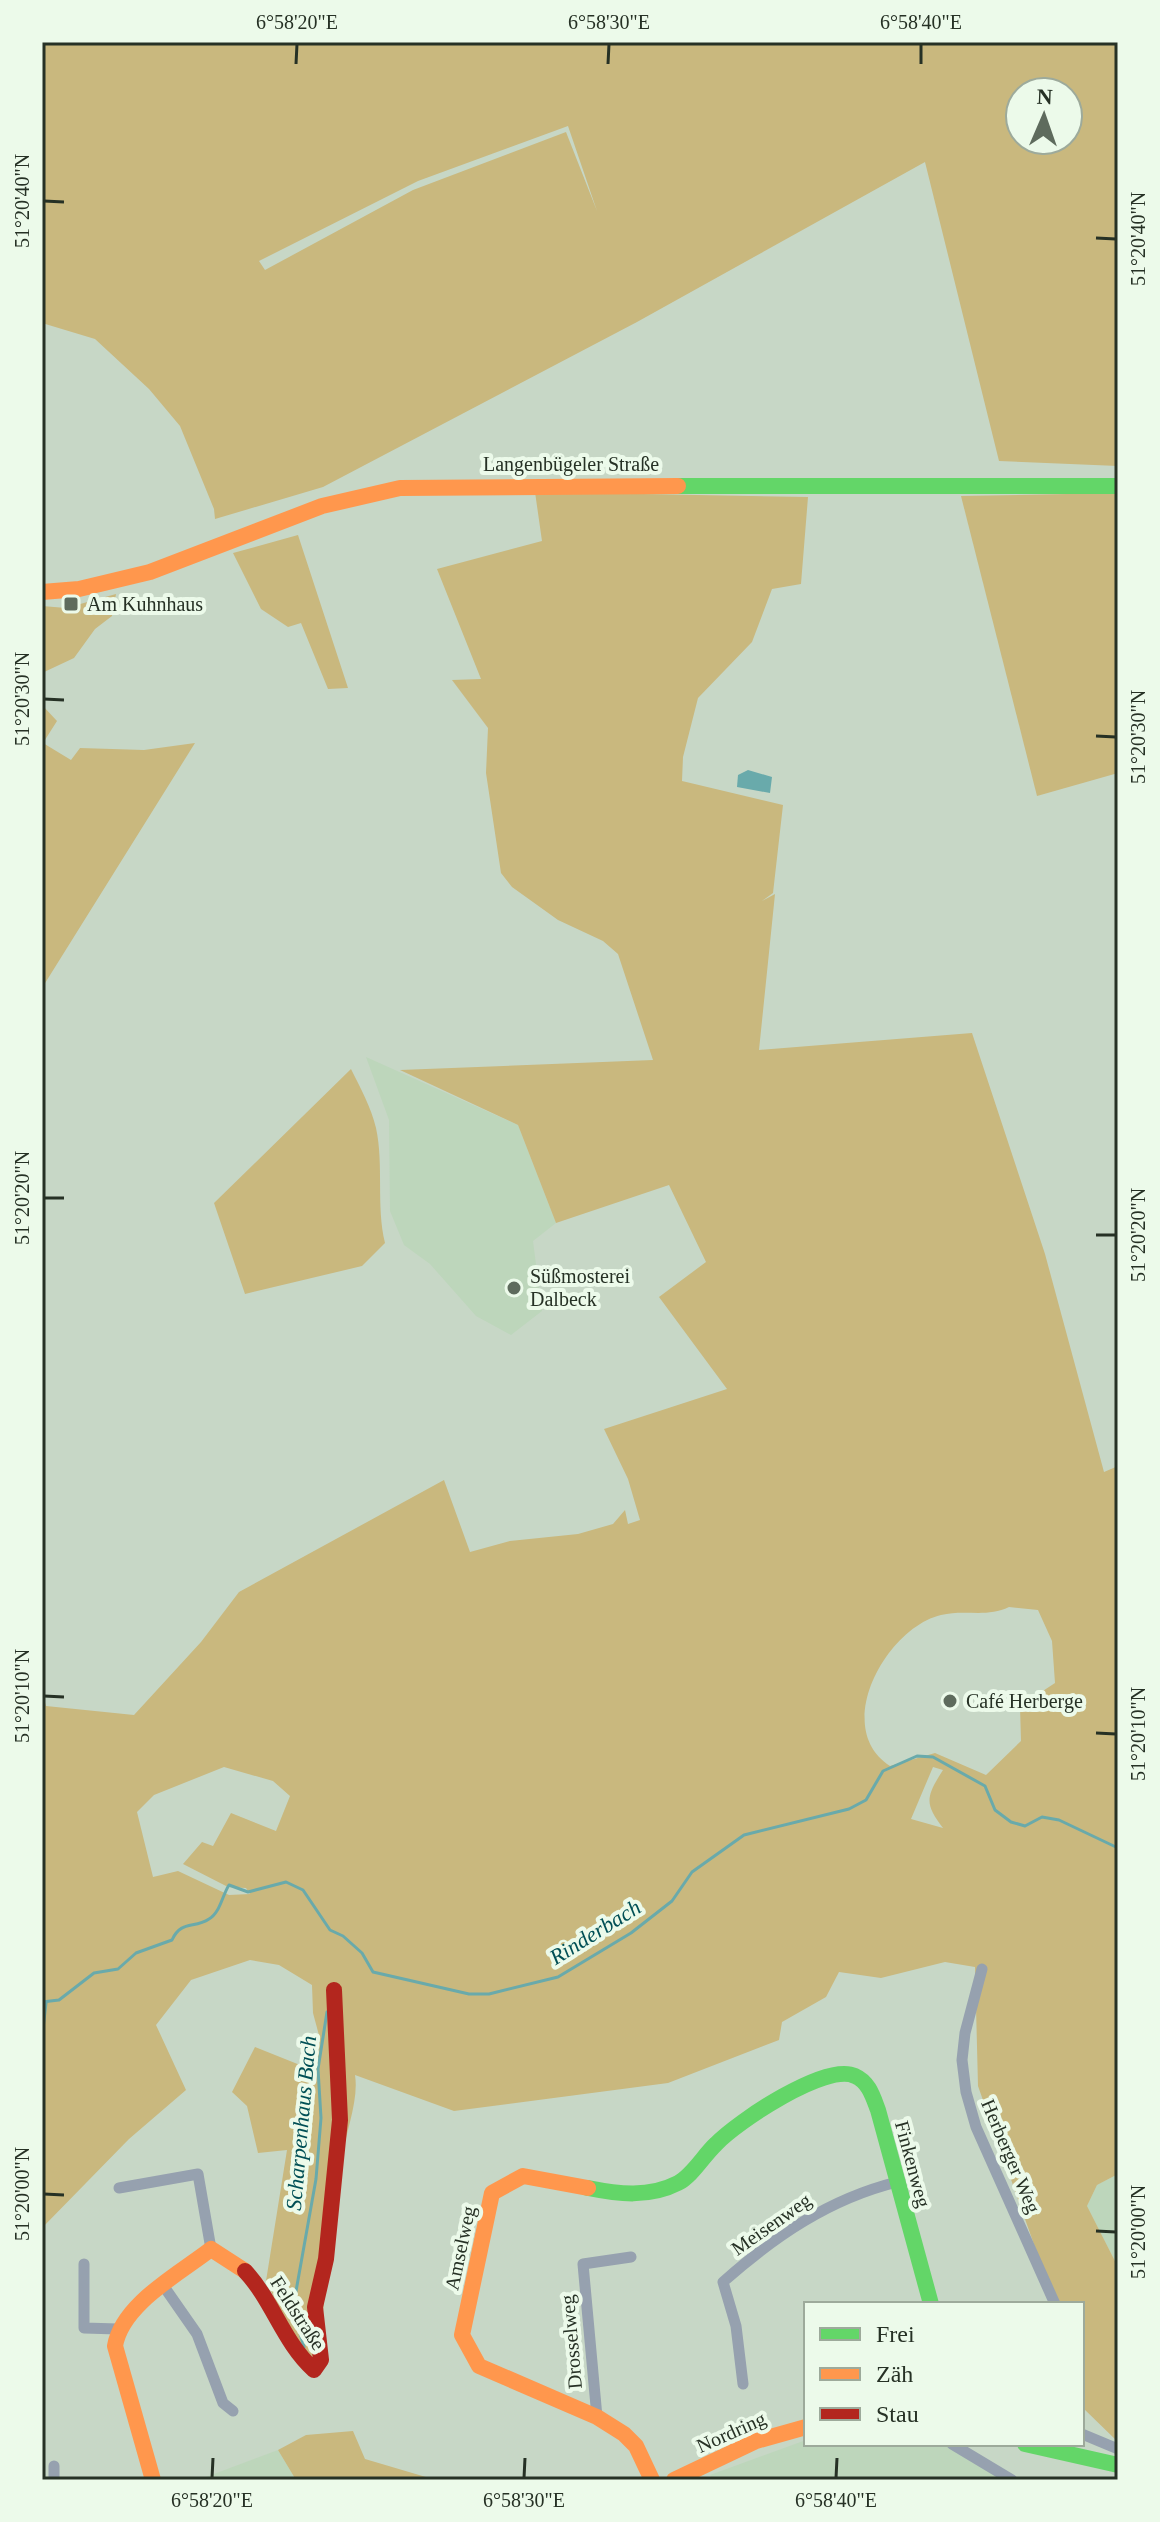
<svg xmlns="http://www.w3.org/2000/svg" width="1160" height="2522" font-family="Georgia,serif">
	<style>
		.built { fill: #bdd6bb }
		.green { fill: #c9b87e; fill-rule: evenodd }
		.water { fill: #69aaab }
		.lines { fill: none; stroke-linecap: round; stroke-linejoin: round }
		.stream { stroke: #69aaab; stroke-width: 3 }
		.street { stroke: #96a1af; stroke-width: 11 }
		.fast { stroke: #63d668; stroke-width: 16 }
		.slow { stroke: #ff974d; stroke-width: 16 }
		.jam { stroke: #b3261e; stroke-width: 16 }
		.ticks { fill: none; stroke: #263125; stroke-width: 3 }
		.poi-dot { fill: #5e6b5d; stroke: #ecfaea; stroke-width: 3 }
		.labels { text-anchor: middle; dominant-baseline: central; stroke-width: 8; stroke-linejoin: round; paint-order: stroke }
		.street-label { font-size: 20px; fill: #263125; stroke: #ecfaea }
		.poi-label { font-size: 20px; fill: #263125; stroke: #ecfaea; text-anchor: start }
		.water-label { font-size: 22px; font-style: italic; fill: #004f55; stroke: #ecfaea }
		.neatline { fill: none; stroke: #263125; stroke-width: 3 }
		.ticks-label { font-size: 20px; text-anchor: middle; fill: #263125 }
	</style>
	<rect width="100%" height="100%" fill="#c7d7c6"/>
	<g class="built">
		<polygon points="366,1057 518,1125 556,1223 533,1241 542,1311 511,1335 476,1316 430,1264 404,1245 390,1211 389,1120"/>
		<polygon points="1118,2174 1118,2267 1087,2206 1097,2185"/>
		<polygon points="806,2440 806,2444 944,2444 1003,2480 712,2480 710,2475"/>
		<polygon points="278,2450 296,2480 198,2480"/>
	</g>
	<g class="green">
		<path d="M 42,42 L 1118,42 L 1118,466 L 999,461 L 925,162 L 637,322 L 323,487 L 215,519 L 214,509 L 180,426 L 149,389 L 95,339 L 42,323 ZM 1020,92 L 1068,92 L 1068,140 L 1020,140 ZM 568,126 L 597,211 L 566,132 L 413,190 L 265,270 L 259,261 L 418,181 Z"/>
		<path d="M 535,492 L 808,497 L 801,584 L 772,589 L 752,642 L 698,698 L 683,757 L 682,781 L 783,805 L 773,893 L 762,901 L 775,894 L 759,1050 L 972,1033 L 1045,1254 L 1104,1472 L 1118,1466 L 1118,2174 L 1097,2185 L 1087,2206 L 1118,2267 L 1118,2442 L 1082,2407 L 1082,2304 L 1055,2304 L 978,2086 L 975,1967 L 945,1962 L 881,1978 L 839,1972 L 826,1997 L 782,2022 L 779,2040 L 668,2083 L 454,2111 L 355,2075 C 359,2100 346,2131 342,2158 C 331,2226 324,2293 319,2361 L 304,2358 L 266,2281 L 287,2150 L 258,2153 L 247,2106 L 232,2092 L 255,2047 L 315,2071 L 320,2039 L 313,2013 L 312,1985 L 279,1965 L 250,1960 L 191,1980 L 156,2025 L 186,2090 L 129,2139 L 42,2228 L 42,1692 L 46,1706 L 134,1715 L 201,1642 L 239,1592 L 444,1480 L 470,1552 L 510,1541 L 578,1534 L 613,1524 L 625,1510 L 628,1524 L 640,1520 L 628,1479 L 604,1429 L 727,1389 L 659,1297 L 706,1262 L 669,1185 L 556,1223 L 518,1125 L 400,1070 L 653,1060 L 618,954 L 603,941 L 558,920 L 512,887 L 501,873 L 486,773 L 488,728 L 452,680 L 481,679 L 437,569 L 542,541 ZM 1009,1607 L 1038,1610 L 1052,1641 L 1055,1683 L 1020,1706 L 1021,1741 L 986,1775 L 935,1753 L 890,1766 C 831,1728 886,1628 941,1615 C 965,1609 987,1618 1009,1607 ZM 224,1767 L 273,1781 L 290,1796 L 276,1831 L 231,1813 L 213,1846 L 202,1842 L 183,1864 L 228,1887 L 246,1888 L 250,1894 L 229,1895 L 178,1871 L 153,1877 L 137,1812 L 154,1795 ZM 933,1767 L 943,1770 C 925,1798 925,1804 943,1828 L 911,1819 Z"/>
		<polygon points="1118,493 1118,773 1037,796 961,496"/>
		<polygon points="298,535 348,688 328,689 301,623 288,627 261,609 233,553"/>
		<polygon points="116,594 112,616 95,629 74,658 42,673 42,606 66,608"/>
		<polygon points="42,705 57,721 43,743 71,760 80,748 144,750 195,743 42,988"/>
		<path d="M 351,1069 C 361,1089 371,1107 376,1128 C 384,1165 376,1205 385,1243 L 362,1266 L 245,1294 L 214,1203 Z"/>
		<polygon points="353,2431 365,2459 436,2480 296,2480 278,2450 306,2435"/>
	</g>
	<polygon class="water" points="748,770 772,777 770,793 737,787 738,775"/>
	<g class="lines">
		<g class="stream">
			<polyline points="42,224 42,254"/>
			<path d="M 42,2002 L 59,2000 L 94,1973 L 118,1969 L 136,1953 L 172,1940 C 181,1920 194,1929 209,1919 C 220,1913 222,1896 229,1885 L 248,1892 L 286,1882 L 303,1890 L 330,1930 L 343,1936 L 362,1953 L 373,1972 L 469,1994 L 489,1994 L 558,1977 L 631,1933 L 672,1901 L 692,1872 L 744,1835 L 849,1809 L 866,1800 L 883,1771 L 917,1756 L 933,1757 L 985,1786 L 995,1810 L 1011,1822 L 1025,1826 L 1042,1817 L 1059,1820 L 1118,1848"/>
			<polyline points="42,2037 46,2003"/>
			<polyline points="304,2347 293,2308 316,2179 321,2118 318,2069 327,2012"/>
		</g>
		<g class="street">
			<polyline points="982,1969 965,2033 962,2060 966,2092 976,2127 1055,2304"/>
			<polyline points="119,2188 198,2174 211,2249"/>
			<polyline points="84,2264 84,2328 118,2329"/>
			<polyline points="165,2288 197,2334 223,2403 233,2411"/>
			<path d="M 743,2384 L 736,2326 L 723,2282 C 775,2236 829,2199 897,2182"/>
			<polyline points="597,2417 583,2264 631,2257"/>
			<polyline points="1082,2434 1118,2449"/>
			<polyline points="952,2444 1012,2480"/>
			<polyline points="54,2466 54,2480"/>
		</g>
		<g class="fast">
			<polyline points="678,486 1118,486"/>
			<path d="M 588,2188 C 618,2194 649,2198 678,2183 C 692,2176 704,2155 716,2144 C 737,2122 826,2062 855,2076 C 869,2082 873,2097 878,2110 L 931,2304"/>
			<polyline points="1025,2444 1118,2465"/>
		</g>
		<g class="slow">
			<polyline points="42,592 79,589 150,572 322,506 400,488 678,486"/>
			<polyline points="588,2188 523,2176 492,2193 462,2335 479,2366 597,2417 624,2434 636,2446 652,2480"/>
			<path d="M 153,2480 L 115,2346 C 122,2304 179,2274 211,2249 L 245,2271"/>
			<polyline points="674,2480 756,2441 806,2427"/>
		</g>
		<path class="jam" d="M 245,2271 C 273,2301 283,2342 314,2370 L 321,2360 L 315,2307 L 326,2259 L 340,2120 L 334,1990"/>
	</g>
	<path class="ticks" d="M 296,64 L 297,44M 608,64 L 609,44M 921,64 L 921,44M 44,201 L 64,202M 1096,238 L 1116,239M 44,699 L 64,700M 1096,736 L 1116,737M 44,1198 L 64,1198M 1096,1235 L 1116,1235M 44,1696 L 64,1697M 1096,1733 L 1116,1734M 44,2194 L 64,2195M 1096,2231 L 1116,2232M 212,2478 L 213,2458M 524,2478 L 525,2458M 836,2478 L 837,2458"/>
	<g class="poi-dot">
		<rect x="63" y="596" width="16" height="16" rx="4"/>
		<circle cx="514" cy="1288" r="8"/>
		<circle cx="950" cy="1701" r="8"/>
	</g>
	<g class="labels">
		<g class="street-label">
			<text x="571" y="464">Langenbügeler Straße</text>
			<text transform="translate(1011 2156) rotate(67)">Herberger Weg</text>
			<text transform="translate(913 2164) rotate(75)">Finkenweg</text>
			<text transform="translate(771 2224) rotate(-35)">Meisenweg</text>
			<text transform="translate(460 2248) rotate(-78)">Amselweg</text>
			<text transform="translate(298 2313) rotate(57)">Feldstraße</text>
			<text transform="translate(571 2342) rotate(-95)">Drosselweg</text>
			<text transform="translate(731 2432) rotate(-24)">Nordring</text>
		</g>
		<g class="poi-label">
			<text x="87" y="604">Am Kuhnhaus</text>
			<text x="530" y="1276">Süßmosterei<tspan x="530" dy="23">Dalbeck</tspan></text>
			<text x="966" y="1701">Café Herberge</text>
		</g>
		<g class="water-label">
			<text transform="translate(595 1932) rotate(-32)">Rinderbach</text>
			<text transform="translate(301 2123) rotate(-85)">Scharpenhaus Bach</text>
		</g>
	</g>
	<rect width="1160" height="2522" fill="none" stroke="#ecfaea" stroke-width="88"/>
	<rect x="804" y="2302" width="280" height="144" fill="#ecfaea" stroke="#9daa9b" stroke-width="2"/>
	<rect x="820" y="2328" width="40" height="12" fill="#63d668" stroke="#9daa9b" stroke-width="2"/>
	<text x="876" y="2342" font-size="24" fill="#263125">Frei</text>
	<rect x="820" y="2368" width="40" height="12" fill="#ff974d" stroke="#9daa9b" stroke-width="2"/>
	<text x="876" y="2382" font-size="24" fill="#263125">Zäh</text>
	<rect x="820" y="2408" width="40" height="12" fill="#b3261e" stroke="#9daa9b" stroke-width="2"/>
	<text x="876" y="2422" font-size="24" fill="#263125">Stau</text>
	<g transform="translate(1044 116) rotate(2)"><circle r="38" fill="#ecfaea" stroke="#9daa9b" stroke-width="2"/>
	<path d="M0-6L14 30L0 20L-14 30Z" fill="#5e6b5d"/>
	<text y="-12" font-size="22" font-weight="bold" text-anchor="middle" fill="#263125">N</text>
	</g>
	<rect x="44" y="44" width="1072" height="2434" class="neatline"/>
	<g class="ticks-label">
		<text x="297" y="29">6°58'20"E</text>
		<text x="609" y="29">6°58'30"E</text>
		<text x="921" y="29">6°58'40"E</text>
		<text transform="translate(22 201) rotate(-90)" y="7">51°20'40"N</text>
		<text transform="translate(1138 239) rotate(-90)" y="7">51°20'40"N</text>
		<text transform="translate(22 699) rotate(-90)" y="7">51°20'30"N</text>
		<text transform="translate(1138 737) rotate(-90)" y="7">51°20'30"N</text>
		<text transform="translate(22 1198) rotate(-90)" y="7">51°20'20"N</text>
		<text transform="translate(1138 1235) rotate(-90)" y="7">51°20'20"N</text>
		<text transform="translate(22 1696) rotate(-90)" y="7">51°20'10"N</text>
		<text transform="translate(1138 1734) rotate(-90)" y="7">51°20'10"N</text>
		<text transform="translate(22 2194) rotate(-90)" y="7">51°20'00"N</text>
		<text transform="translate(1138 2232) rotate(-90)" y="7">51°20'00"N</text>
		<text x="212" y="2507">6°58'20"E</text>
		<text x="524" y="2507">6°58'30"E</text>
		<text x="836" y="2507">6°58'40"E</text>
	</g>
</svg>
